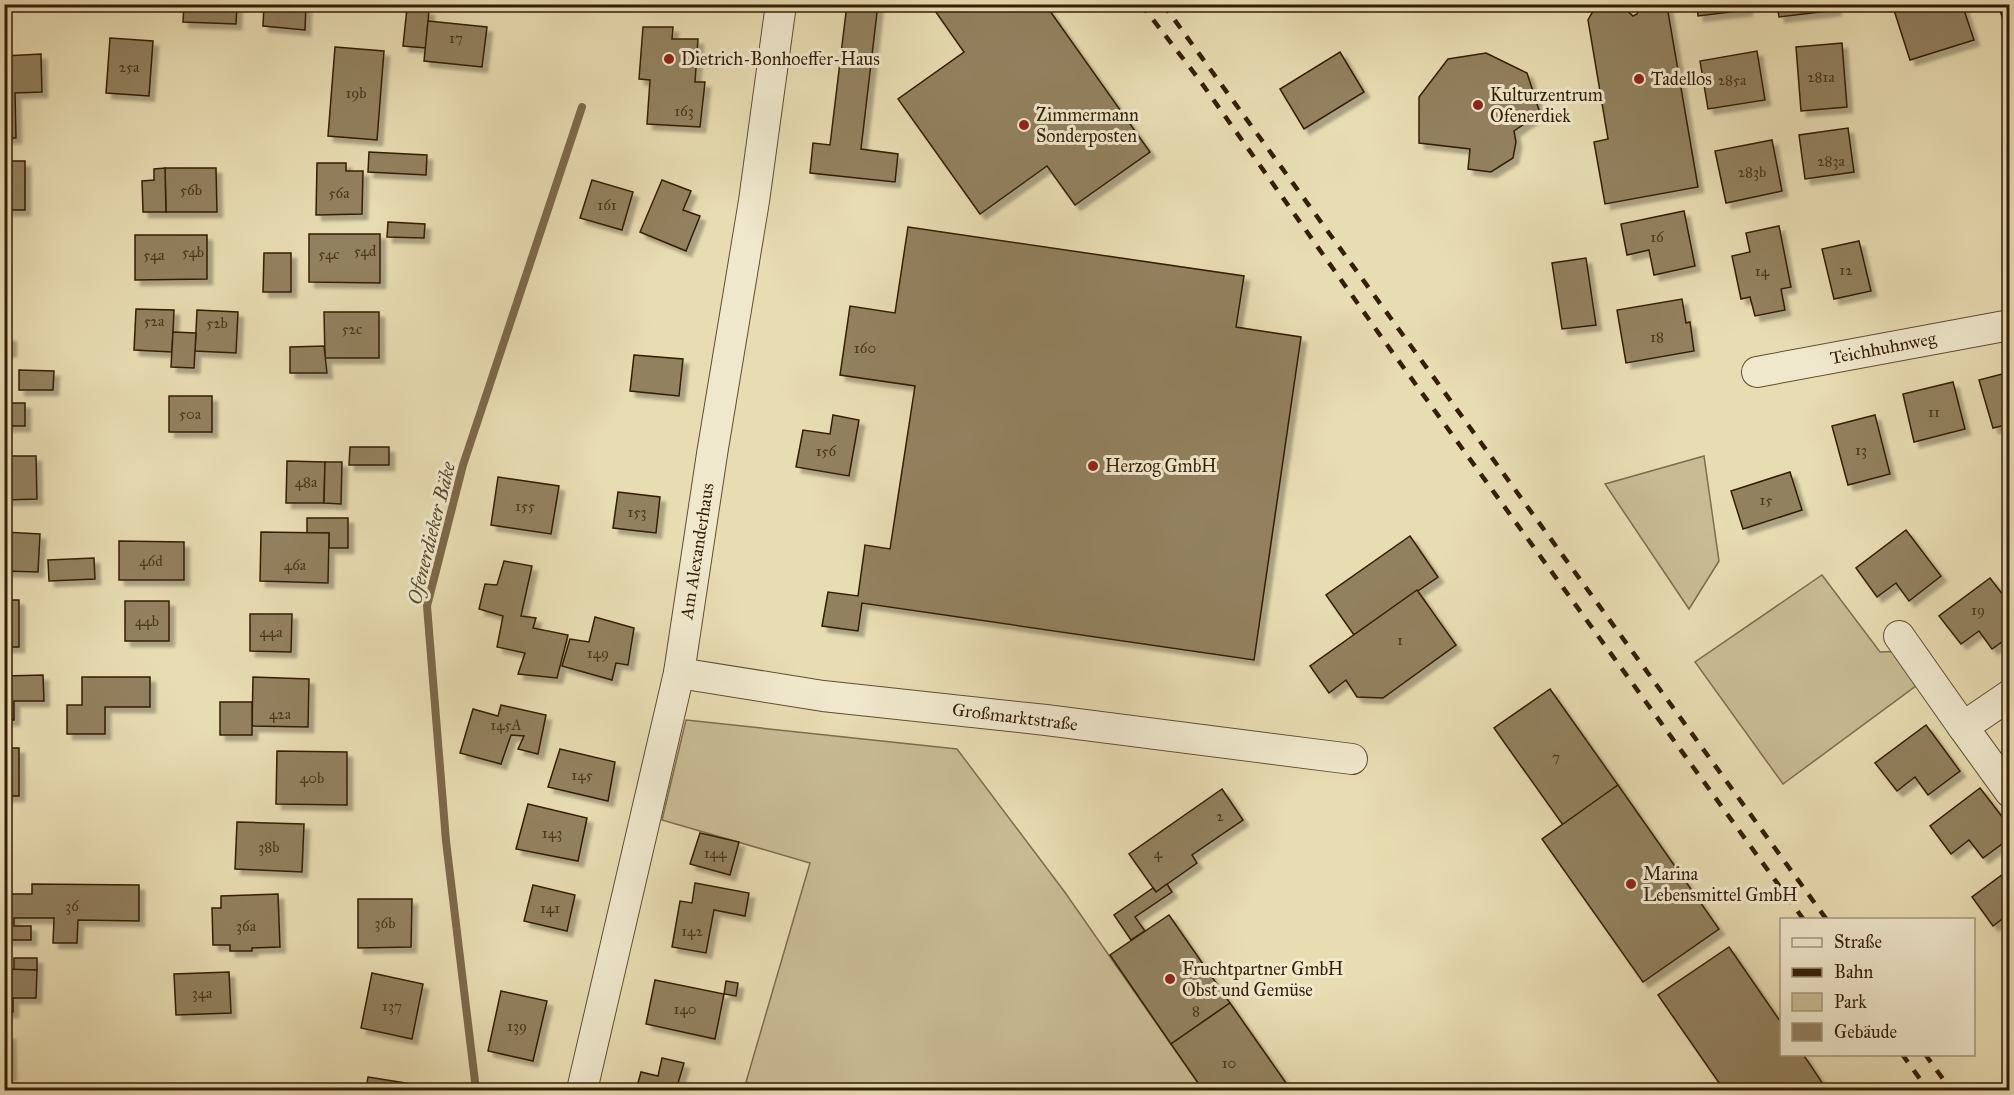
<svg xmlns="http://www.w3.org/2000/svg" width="2014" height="1095" font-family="'IM FELL Great Primer',serif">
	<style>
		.green { fill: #c9bc95; stroke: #7e6d4e; stroke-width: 1.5 }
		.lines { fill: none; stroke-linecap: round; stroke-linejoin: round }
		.stream { stroke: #7b694a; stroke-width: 8 }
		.building { fill: #92815f; stroke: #341e06; stroke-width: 1.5; filter: url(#shadow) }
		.minor-casing { stroke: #614e31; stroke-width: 32 }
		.minor { stroke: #f0e8cd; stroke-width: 30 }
		.rail { stroke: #341e06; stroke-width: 4.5; stroke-dasharray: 10 10; stroke-linecap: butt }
		.poi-dot { fill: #8f2418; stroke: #f0e8cd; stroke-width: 2 }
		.labels { text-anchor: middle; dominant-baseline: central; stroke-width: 6; stroke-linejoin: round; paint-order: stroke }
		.number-label { font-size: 15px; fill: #4c371c }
		.poi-label { font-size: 18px; fill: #341e06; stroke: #f0e8cd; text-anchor: start }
		.street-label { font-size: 18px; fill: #341e06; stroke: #f0e8cd }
		.water-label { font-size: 20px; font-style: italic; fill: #5e4a2e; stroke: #f0e8cd }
	</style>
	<defs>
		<filter id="shadow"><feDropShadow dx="5.5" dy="5.5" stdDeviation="1.5" flood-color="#0004"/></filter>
	</defs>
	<rect width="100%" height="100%" fill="#e8dcb2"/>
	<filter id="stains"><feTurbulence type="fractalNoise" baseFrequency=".00333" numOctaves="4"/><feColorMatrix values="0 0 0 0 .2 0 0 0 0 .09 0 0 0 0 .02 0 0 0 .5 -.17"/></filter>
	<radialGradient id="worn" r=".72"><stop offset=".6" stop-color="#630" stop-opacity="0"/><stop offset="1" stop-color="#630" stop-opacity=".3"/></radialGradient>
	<g class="green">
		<polygon points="1704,456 1719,561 1689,609 1605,484"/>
		<polygon points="1822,575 1880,652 1910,651 1928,677 1783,784 1695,662"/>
		<polygon points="686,720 957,749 1064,891 1203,1090 763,1090 746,1082 810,863 662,820"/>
	</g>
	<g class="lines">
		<polyline class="stream" points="476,1090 446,841 427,606 463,465 582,107"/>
	</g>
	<g class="building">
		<polygon points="184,4 237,4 236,24 183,22"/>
		<polygon points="264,4 306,4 305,30 263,26"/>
		<polygon points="847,4 878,4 861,149 898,154 895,182 810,173 813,143 830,145"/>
		<polygon points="938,4 1045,4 1150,152 1075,205 1047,166 980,214 898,99 964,52 933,8"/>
		<polygon points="1597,4 1620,4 1633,16 1637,14 1641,4 1667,6 1698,187 1605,204 1594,142 1608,139 1588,20"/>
		<polygon points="1697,4 1747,4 1747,10 1698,16"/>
		<polygon points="1777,4 1835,4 1836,10 1779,17"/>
		<polygon points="1892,4 1962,4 1974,40 1910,60"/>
		<polygon points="1998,4 2010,4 2010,42"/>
		<polygon points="407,8 429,10 426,48 403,46"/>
		<polygon points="428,21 487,27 482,67 424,61"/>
		<polygon points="643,27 673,27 672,39 698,39 695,82 705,82 700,127 647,124 650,80 639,79"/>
		<polygon points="110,38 153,41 149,96 106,93"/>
		<polygon points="1842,43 1847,107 1801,111 1796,47"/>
		<polygon points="335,47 384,51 377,140 328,136"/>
		<polygon points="1757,51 1765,100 1708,109 1700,61"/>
		<polygon points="1340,52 1364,92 1304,129 1280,89"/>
		<polygon points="1486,53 1527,73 1540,113 1514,131 1516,142 1513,158 1491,172 1468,169 1470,149 1419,143 1419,97 1448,59"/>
		<polygon points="41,54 42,92 15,93 16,138 4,138 4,56"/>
		<polygon points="1848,128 1854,172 1805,179 1799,135"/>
		<polygon points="1772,140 1782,191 1726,203 1715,151"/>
		<polygon points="369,152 427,155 426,175 368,172"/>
		<rect x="4" y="161" width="21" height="49"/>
		<polygon points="317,163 346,163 346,171 363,171 362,214 316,215"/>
		<polygon points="165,168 216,168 217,212 166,212"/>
		<polygon points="165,168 166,212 143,212 142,181 154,180 154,169"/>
		<polygon points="592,180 633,192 622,230 580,218"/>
		<polygon points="662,180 691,191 683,210 700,216 686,251 640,232"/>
		<polygon points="1684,211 1695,266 1654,275 1649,250 1627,255 1621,224"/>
		<polygon points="388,222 425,224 424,238 387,237"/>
		<polygon points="1779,226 1791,287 1781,289 1785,310 1755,316 1750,297 1741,299 1732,256 1750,252 1746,233"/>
		<polygon points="908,227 1244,276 1236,327 1301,337 1254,660 862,603 858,631 822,626 828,592 858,596 865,545 890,549 915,386 840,375 850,306 895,313"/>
		<polygon points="309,234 380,234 380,283 309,282"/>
		<polygon points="135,235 207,235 207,279 135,280"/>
		<polygon points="1859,241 1871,291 1834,299 1822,249"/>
		<polygon points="264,253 291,253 291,292 263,292"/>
		<polygon points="1586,258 1596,325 1562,329 1552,263"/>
		<polygon points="1682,299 1686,323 1690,322 1694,351 1626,363 1617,310"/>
		<polygon points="136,309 174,310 172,352 134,350"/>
		<polygon points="197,310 238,312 236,353 195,351"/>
		<polygon points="324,312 379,312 379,358 325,358"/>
		<polygon points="173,332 196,333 194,368 171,367"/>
		<polygon points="4,336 11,336 11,351 4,352"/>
		<polygon points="324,346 327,373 290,373 290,347"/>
		<polygon points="634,355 683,359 679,396 630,391"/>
		<polygon points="19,370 54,371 53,390 19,390"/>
		<polygon points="2010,372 2010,424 1993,428 1979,380"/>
		<polygon points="1953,382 1965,429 1914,442 1903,394"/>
		<rect x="169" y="396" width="43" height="36"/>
		<rect x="4" y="403" width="21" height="23"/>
		<polygon points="833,415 859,420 849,476 796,467 803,430 830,434"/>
		<polygon points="1875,415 1890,474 1848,485 1832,426"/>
		<polygon points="350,447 389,447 389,465 349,465"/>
		<polygon points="4,456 36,456 37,499 4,500"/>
		<polygon points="287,461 325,462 324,503 286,503"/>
		<polygon points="325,462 342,462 341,504 324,503"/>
		<polygon points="1790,472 1802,510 1743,529 1731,491"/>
		<polygon points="498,477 559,486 551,534 491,525"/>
		<polygon points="618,492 660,497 656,533 613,528"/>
		<polygon points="307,518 348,518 348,548 329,548 329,533 307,533"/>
		<polygon points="1906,530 1941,576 1909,601 1896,583 1877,597 1856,568"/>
		<polygon points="4,532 40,534 38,572 4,571"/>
		<polygon points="261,532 329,533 328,583 260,581"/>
		<polygon points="1410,536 1438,577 1354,635 1326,595"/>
		<polygon points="119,541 184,542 184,580 119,580"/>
		<polygon points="94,558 95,579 49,581 48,560"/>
		<polygon points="504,561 532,566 521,616 536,618 533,628 568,635 557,678 518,674 525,653 497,647 503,616 479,609 485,584 497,585"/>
		<polygon points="1990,578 2010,604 2010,636 1992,649 1979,631 1961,644 1939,616"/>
		<polygon points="1417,590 1456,645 1383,698 1357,697 1346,680 1329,693 1310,666"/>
		<rect x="4" y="600" width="15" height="47"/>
		<rect x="125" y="601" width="44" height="40"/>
		<polygon points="250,614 292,614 291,652 250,651"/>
		<polygon points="595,617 634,628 628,665 616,663 612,680 562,666 570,639 589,642"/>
		<polygon points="43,675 44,701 14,701 14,720 4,720 4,676"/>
		<polygon points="82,677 150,677 150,707 105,707 105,734 67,734 67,705 82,705"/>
		<polygon points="253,677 309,679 308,727 252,726"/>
		<polygon points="1550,689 1618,785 1563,825 1494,728"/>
		<rect x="220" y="702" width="32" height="33"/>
		<polygon points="501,705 546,715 538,754 518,749 524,736 511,735 501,764 460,753 473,709 498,716"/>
		<polygon points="1926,725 1960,771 1928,795 1915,777 1897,791 1875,763"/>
		<rect x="4" y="748" width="15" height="48"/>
		<polygon points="560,749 615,762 608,801 548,787"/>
		<polygon points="277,751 347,752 347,805 276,804"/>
		<polygon points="1618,785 1719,929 1643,982 1542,839"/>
		<polygon points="1980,788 2010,827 2010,838 1983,858 1969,840 1951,854 1930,826"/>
		<polygon points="1222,789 1243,820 1192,855 1197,863 1156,892 1129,854"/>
		<polygon points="528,804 587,818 578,861 516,849"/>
		<polygon points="237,822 304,824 302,872 235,869"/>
		<polygon points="700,833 739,842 730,875 690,864"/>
		<polygon points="2010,869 2010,913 1993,926 1972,897"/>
		<polygon points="695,883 749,893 745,916 714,910 706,953 672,947 680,901 692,903"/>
		<polygon points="32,884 139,885 139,921 78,920 77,943 53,943 54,918 14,918 14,926 31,926 31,940 4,940 4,894 32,894"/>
		<polygon points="1167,884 1172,892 1135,917 1145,931 1131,940 1114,915 1153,888 1156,892"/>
		<polygon points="533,885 575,895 567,931 524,921"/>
		<polygon points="278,894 280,947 252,948 252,951 230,951 230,945 213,945 212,908 221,908 221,896"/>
		<polygon points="358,899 412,899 411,947 358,948"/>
		<polygon points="1169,915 1230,1003 1171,1044 1110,955"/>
		<polygon points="1729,947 1782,1024 1782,1054 1803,1054 1827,1090 1724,1090 1658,995"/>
		<rect x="14" y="958" width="23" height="12"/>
		<polygon points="4,969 37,970 36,998 13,998 13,1012 4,1012"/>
		<polygon points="229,972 231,1013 176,1015 174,974"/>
		<polygon points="372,973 423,984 412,1039 361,1028"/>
		<polygon points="655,980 724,994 715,1039 646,1024"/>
		<polygon points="726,981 738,983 736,996 724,994"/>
		<polygon points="501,991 547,1001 533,1061 488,1051"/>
		<polygon points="1230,1003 1291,1090 1203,1090 1171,1044"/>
		<polygon points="4,1034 10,1034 11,1075 4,1076"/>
		<polygon points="662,1058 684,1063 676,1090 636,1090 641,1072 658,1076"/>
		<polygon points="368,1077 424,1086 424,1090 366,1090"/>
	</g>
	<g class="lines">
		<defs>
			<g id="minor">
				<polyline points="1757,372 2010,325"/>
				<polyline points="1899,636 1963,727"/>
				<polyline points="679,673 823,696 1046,720 1352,759"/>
				<polyline points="2010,695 1963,727 2010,792"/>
				<polyline points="582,1090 679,673 712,454 754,201 781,4"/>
			</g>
		</defs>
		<use href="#minor" class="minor-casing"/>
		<use href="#minor" class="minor"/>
		<g class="rail">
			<polyline points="1141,4 1198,78 1385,342 1804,920"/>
			<polyline points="1163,4 1827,920"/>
			<polyline points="1902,1054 1928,1090"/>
			<polyline points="1925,1054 1951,1090"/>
		</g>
	</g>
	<g class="poi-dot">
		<circle cx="669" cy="59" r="6"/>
		<circle cx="1639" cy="79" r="6"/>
		<circle cx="1478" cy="105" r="6"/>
		<circle cx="1024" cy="125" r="6"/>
		<circle cx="1093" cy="466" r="6"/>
		<circle cx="1631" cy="884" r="6"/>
		<circle cx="1170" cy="979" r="6"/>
	</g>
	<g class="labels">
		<g class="number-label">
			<text x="456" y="38">17</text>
			<text x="129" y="67">25a</text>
			<text x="1821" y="77">281a</text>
			<text x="1732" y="80">285a</text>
			<text x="356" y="93">19b</text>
			<text x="684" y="111">163</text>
			<text x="1831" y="161">283a</text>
			<text x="1752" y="172">283b</text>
			<text x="191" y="190">56b</text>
			<text x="339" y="193">56a</text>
			<text x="607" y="205">161</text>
			<text x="1657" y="237">16</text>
			<text x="365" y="251">54d</text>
			<text x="193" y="252">54b</text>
			<text x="329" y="254">54c</text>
			<text x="154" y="255">54a</text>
			<text x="1846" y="270">12</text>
			<text x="1762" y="271">14</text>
			<text x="154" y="321">52a</text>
			<text x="217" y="323">52b</text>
			<text x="352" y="329">52c</text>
			<text x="1657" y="337">18</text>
			<text x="865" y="348">160</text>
			<text x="1934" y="412">11</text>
			<text x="190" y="414">50a</text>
			<text x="1861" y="450">13</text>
			<text x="826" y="451">156</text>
			<text x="306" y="482">48a</text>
			<text x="1766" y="500">15</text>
			<text x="525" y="506">155</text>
			<text x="637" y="512">153</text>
			<text x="151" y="561">46d</text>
			<text x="295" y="565">46a</text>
			<text x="1978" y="610">19</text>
			<text x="147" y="621">44b</text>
			<text x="271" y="632">44a</text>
			<text x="1400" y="640">1</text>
			<text x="598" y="653">149</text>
			<text x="280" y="714">42a</text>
			<text x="506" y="725">145A</text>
			<text x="1556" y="757">7</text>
			<text x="582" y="775">145</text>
			<text x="312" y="778">40b</text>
			<text x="1220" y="816">2</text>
			<text x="552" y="833">143</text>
			<text x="269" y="847">38b</text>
			<text x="715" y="853">144</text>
			<text x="1158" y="853">4</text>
			<text x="72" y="906">36</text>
			<text x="550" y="908">141</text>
			<text x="385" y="923">36b</text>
			<text x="246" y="926">36a</text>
			<text x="692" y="931">142</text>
			<text x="202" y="993">34a</text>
			<text x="392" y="1006">137</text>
			<text x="685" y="1009">140</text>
			<text x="1196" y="1011">8</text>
			<text x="517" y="1026">139</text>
			<text x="1229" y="1063">10</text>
		</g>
		<g class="poi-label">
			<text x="681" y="59">Dietrich-Bonhoeffer-Haus</text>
			<text x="1651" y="79">Tadellos</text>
			<text x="1490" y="95">Kulturzentrum<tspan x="1490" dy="21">Ofenerdiek</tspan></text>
			<text x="1036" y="115">Zimmermann<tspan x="1036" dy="21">Sonderposten</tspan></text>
			<text x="1105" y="466">Herzog GmbH</text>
			<text x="1643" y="874">Marina<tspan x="1643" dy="21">Lebensmittel GmbH</tspan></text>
			<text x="1182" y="969">Fruchtpartner GmbH<tspan x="1182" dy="21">Obst und Gemüse</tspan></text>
		</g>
		<g class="street-label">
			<text transform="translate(1883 348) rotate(-11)">Teichhuhnweg</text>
			<text transform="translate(697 551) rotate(-81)">Am Alexanderhaus</text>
			<text transform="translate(1015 717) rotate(7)">Großmarktstraße</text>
		</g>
		<g class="water-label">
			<text transform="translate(431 533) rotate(-76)">Ofenerdieker Bäke</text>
		</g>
	</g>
	<rect width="2014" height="1095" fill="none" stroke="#e8dcb2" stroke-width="24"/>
	<rect x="6" y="6" width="2002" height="1083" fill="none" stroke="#341e06" stroke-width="3"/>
	<rect x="12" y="12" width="1990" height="1071" fill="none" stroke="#341e06" stroke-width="1.5"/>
	<rect x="1780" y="918" width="195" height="138" fill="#f0e8cd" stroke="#a5977d" stroke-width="1.5"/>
	<rect x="1792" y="938" width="30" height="9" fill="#f0e8cd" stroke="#a5977d" stroke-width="1.5"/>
	<text x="1834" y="948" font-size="18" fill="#341e06">Straße</text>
	<rect x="1792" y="968" width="30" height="9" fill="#341e06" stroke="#a5977d" stroke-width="1.5"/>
	<text x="1834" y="978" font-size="18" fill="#341e06">Bahn</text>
	<rect x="1792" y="993" width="30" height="18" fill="#c9bc95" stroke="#a5977d" stroke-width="1.5"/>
	<text x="1834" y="1008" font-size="18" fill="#341e06">Park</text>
	<rect x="1792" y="1023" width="30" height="18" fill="#92815f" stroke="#a5977d" stroke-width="1.5"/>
	<text x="1834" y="1038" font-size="18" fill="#341e06">Gebäude</text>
	<rect width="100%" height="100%" filter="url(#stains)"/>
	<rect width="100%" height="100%" fill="url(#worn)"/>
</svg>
